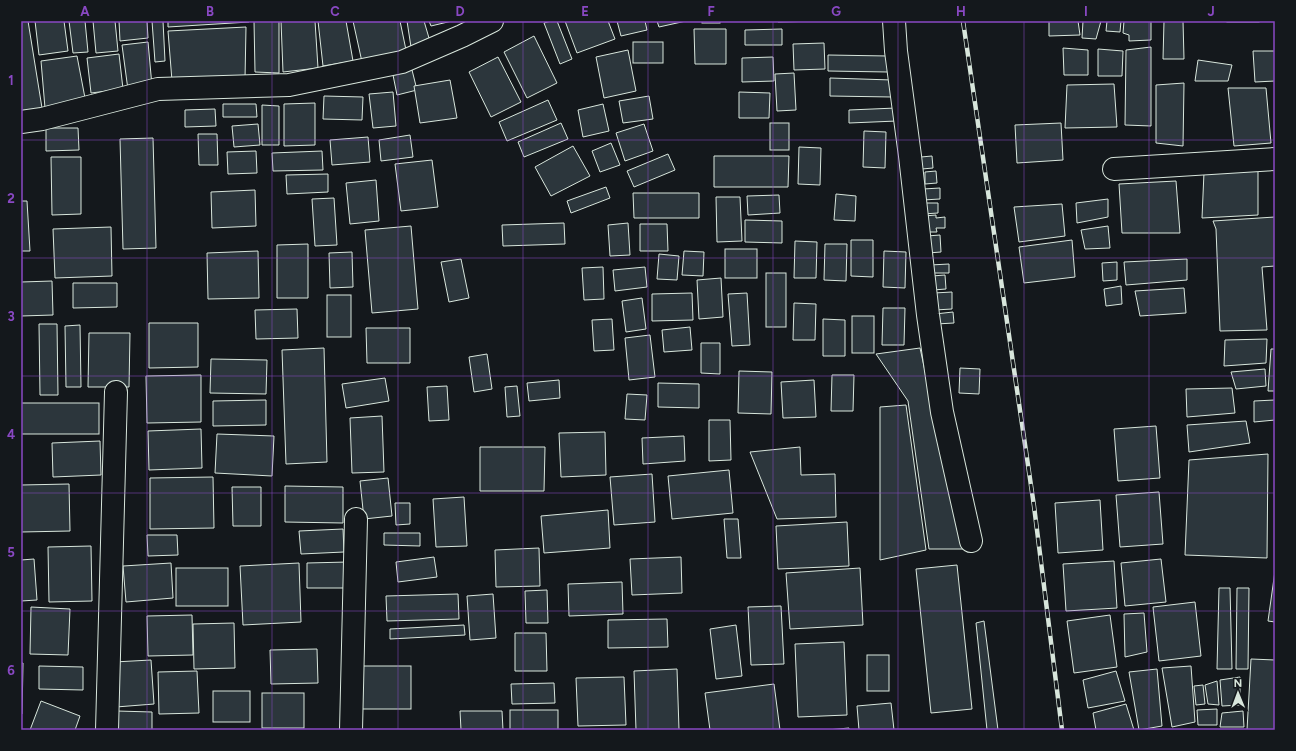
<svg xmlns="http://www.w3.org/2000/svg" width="1296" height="751" font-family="Figtree,sans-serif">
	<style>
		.building { fill: #2c363c; stroke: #d8e6dc }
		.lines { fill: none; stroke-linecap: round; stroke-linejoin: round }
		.minor-casing { stroke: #d8e6dc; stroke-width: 24 }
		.minor { stroke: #14181c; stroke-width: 22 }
		.rail-casing { stroke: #d8e6dc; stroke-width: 4.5 }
		.rail { stroke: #14181c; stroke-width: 3; stroke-dasharray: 9; stroke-linecap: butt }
		.grid { fill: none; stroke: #8948c3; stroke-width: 1; stroke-opacity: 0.55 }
		.neatline { fill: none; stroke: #8948c3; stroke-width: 1.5 }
		.grid-label { font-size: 13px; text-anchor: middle; font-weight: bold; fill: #8948c3 }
	</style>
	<rect width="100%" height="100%" fill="#14181c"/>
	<g class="building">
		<polygon points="21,21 28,21 42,108 21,114"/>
		<polygon points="35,21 64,21 68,51 39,55"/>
		<polygon points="69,21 85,21 88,52 73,53"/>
		<polygon points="93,21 115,21 118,51 96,53"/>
		<polygon points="119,21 147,21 148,38 120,41"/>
		<polygon points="152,21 163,21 165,61 155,62"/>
		<polygon points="168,21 249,21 249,22 168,27"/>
		<polygon points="254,21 279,21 279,73 255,72"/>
		<polygon points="281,21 315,21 318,68 283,72"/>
		<polygon points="318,21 346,21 353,61 323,66"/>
		<polygon points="353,21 400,21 406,50 362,62"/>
		<polygon points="407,21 424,21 429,38 411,47"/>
		<polygon points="429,21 452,21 431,26"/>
		<polygon points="551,21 557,21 572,59 560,64 544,23"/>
		<polygon points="565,21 608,21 615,39 577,53"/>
		<polygon points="617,21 645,21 647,30 621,36"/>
		<polygon points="657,21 686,21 659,27"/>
		<rect x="702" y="21" width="18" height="2"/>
		<polygon points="778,21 820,21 778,22"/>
		<polygon points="1049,21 1078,21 1080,35 1049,36"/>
		<polygon points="1083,21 1101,21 1096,39 1082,38"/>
		<polygon points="1107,21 1121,21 1120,32 1106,31"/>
		<polygon points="1124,21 1151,21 1151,40 1129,41 1129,35 1123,33"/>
		<polygon points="1164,21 1183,21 1184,59 1163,59"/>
		<rect x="1227" y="21" width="32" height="1"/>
		<polygon points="246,27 245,79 172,81 168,31"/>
		<polygon points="694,29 726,29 726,64 695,64"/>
		<polygon points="782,29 782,45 745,45 745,30"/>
		<polygon points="534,36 557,83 527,98 504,52"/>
		<polygon points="148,42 152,86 128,90 122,45"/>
		<rect x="633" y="42" width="30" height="21"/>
		<polygon points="824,43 825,69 794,70 793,44"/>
		<polygon points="1151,47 1151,126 1125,125 1126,50"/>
		<polygon points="1063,48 1088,50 1088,75 1064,75"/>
		<polygon points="1098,49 1123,51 1122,76 1098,76"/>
		<polygon points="628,50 636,91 604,98 596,57"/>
		<polygon points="1253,51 1275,51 1275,81 1255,82"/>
		<polygon points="119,54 123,89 91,93 87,58"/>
		<polygon points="828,55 888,56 888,72 828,71"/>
		<polygon points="77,56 85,98 45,108 41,61"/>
		<polygon points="498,57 521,102 491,117 469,72"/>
		<polygon points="773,57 774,81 742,82 742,58"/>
		<polygon points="1198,60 1232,65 1228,81 1195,81"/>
		<polygon points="411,66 417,90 397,95 392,70"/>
		<polygon points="794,73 796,110 777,111 775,74"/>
		<polygon points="830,78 892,80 892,97 830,96"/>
		<polygon points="450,80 457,118 420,123 414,86"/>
		<polygon points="1184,83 1183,146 1156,143 1156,85"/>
		<polygon points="1114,84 1117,127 1065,128 1067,85"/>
		<polygon points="1228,88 1266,88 1271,143 1234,146"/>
		<polygon points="393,92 396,126 373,128 369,94"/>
		<polygon points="739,92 770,93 769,118 739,118"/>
		<polygon points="324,96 363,97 362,120 323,119"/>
		<polygon points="649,96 653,119 623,123 619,101"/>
		<polygon points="548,100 557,120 507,141 499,122"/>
		<polygon points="315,103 315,145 284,146 284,104"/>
		<polygon points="223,104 256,104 257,117 223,117"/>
		<polygon points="603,104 609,131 583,137 578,110"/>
		<polygon points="262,105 279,106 279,145 262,145"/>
		<polygon points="896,108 897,121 849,123 849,110"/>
		<polygon points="215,109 216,126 185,127 185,110"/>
		<polygon points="561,123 568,139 524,157 518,142"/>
		<rect x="770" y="123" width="19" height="27"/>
		<polygon points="1061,123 1063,160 1017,163 1015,125"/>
		<polygon points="258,124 260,145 234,147 232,126"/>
		<polygon points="644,124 653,151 625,161 616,133"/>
		<polygon points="46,128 78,128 79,150 46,151"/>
		<polygon points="864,131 886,132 885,168 863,167"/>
		<polygon points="198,134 217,134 218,165 199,165"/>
		<polygon points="410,135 413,157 381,161 379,140"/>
		<polygon points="368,137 370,162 332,165 330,140"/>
		<polygon points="153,138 156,248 123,249 120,139"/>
		<polygon points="611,143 620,165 600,172 592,151"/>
		<polygon points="573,146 590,176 551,196 535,167"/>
		<polygon points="799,147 821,148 820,185 798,184"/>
		<polygon points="256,151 257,173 228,174 227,152"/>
		<polygon points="322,151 323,170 273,171 272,153"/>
		<polygon points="668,154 675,170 634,187 627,171"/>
		<polygon points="714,156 789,156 788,187 714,187"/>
		<polygon points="932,156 933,168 922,169 921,157"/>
		<polygon points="51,157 81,157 81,214 52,215"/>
		<polygon points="432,160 438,207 401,211 395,164"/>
		<polygon points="1258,169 1258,215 1202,218 1204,172"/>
		<polygon points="936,171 937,183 925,184 925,172"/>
		<polygon points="328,174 328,192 287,194 286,175"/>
		<polygon points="376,180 379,221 350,224 346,183"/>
		<polygon points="1176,181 1180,233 1122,233 1119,184"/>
		<polygon points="606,187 610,198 571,213 567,201"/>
		<polygon points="940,188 940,199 923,200 923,189"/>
		<polygon points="255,190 256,226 212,228 211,192"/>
		<polygon points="633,193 699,193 699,218 634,218"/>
		<polygon points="836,194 856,196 855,221 834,220"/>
		<polygon points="779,195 780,213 748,215 747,196"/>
		<polygon points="716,197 740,197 742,241 717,242"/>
		<polygon points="334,198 337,245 315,246 312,199"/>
		<polygon points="1108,199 1108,217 1077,223 1076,203"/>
		<polygon points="21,201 27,201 30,251 21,251"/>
		<polygon points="923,203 938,203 938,213 923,214"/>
		<polygon points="1062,204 1065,236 1019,242 1014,207"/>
		<polygon points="936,215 936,218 945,217 945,228 936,228 937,232 925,232 924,216"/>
		<polygon points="1275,217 1275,266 1262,267 1267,330 1220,331 1216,229 1213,221"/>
		<polygon points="745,220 782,221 782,243 745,242"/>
		<polygon points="564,223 565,244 503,246 502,225"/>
		<polygon points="628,223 630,255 610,256 608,225"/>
		<polygon points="640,224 667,224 668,251 640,251"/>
		<polygon points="411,226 418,309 372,313 365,230"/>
		<polygon points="1108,226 1110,248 1085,249 1081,230"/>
		<polygon points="111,227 112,276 55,278 53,229"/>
		<polygon points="940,235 941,252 928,253 927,236"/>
		<polygon points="851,240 873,240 873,277 851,276"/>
		<polygon points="1072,240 1075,277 1024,283 1019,247"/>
		<polygon points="795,241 817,242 816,278 794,278"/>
		<polygon points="308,244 308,298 277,298 277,245"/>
		<polygon points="825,244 847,244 846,281 824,280"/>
		<rect x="725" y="249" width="32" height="29"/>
		<polygon points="258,251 259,298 208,299 207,253"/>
		<polygon points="684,251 704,252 703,276 682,275"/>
		<polygon points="884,251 906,252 905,288 883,287"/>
		<polygon points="352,252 353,287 330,288 329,253"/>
		<polygon points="659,254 679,256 677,280 657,279"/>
		<polygon points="461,259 469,298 449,302 441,262"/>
		<polygon points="1187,259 1187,280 1126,285 1124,262"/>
		<polygon points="1117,262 1117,280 1103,281 1102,263"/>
		<polygon points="949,264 949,273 930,273 930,265"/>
		<polygon points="603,267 604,299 584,300 582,268"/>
		<polygon points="645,267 647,287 615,291 613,270"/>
		<rect x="766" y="273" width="20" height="54"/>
		<polygon points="945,275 946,289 933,290 932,276"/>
		<polygon points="721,278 723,317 699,319 697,280"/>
		<polygon points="52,281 53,315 21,316 21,282"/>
		<polygon points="73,283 117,283 117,307 73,308"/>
		<polygon points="1121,286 1122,304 1106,306 1104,289"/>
		<polygon points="1184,288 1186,313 1140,316 1135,291"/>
		<polygon points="952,292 952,309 935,310 934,293"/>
		<polygon points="692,293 693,320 652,321 652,294"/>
		<polygon points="747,293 750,345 732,346 728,294"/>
		<rect x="327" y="295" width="24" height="42"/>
		<polygon points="642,298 646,329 626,332 622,301"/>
		<polygon points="794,303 816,304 815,340 793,340"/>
		<polygon points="883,308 905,308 904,345 882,345"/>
		<polygon points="297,309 298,338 256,339 255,310"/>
		<polygon points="953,312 954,323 936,324 935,314"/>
		<rect x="852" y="316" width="22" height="37"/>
		<polygon points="612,319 614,350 594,351 592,320"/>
		<polygon points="823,319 845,320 845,356 823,356"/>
		<polygon points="149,323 198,323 198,367 149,368"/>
		<polygon points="39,324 57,324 58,395 40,395"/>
		<polygon points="80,325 81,387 66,387 65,326"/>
		<polygon points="690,327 692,350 664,352 662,330"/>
		<polygon points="366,328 410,328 410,363 367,363"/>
		<polygon points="89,333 130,333 129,387 88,387"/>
		<polygon points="650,335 655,377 629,380 625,338"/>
		<polygon points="1267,339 1266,363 1224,366 1225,340"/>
		<polygon points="701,343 720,343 720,374 701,373"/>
		<polygon points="324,348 327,462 286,464 282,350"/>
		<polygon points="920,348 964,549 929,549 908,401 876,354"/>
		<polygon points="1271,349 1275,349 1275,391 1268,391"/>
		<polygon points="487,354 492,389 474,392 469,357"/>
		<polygon points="211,359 267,360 266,394 210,393"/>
		<polygon points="960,368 980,369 979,394 959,393"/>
		<polygon points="1265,369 1266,386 1236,389 1231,372"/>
		<polygon points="739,371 772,372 771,414 738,413"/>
		<polygon points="201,375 201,422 147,423 146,376"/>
		<polygon points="832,375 854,375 853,411 831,411"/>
		<polygon points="385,378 389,401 346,408 342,384"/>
		<polygon points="559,380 560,398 529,401 527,383"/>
		<polygon points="814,380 816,417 783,418 781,382"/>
		<polygon points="658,383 699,384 699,408 658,407"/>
		<polygon points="447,386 449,420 429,421 427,387"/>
		<polygon points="517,386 520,416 507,417 505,387"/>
		<polygon points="1232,388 1235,413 1187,417 1186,389"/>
		<polygon points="627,394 647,395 645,420 625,419"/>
		<polygon points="266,400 266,425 213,426 213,401"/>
		<polygon points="1275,400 1275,420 1254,422 1254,401"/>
		<rect x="21" y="403" width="78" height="31"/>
		<polygon points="906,405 926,550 880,560 880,407"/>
		<polygon points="382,416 384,472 352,473 350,418"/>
		<polygon points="709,420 730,420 731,460 709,461"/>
		<polygon points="1246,421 1250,443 1189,452 1187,425"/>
		<polygon points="1156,426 1160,478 1118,481 1114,429"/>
		<polygon points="201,429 202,468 149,470 148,431"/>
		<polygon points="605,432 606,475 561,477 559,433"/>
		<polygon points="217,434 274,436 272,476 215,473"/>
		<polygon points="684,436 685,461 643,464 642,438"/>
		<polygon points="100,441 101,475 53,477 52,443"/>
		<polygon points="480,447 545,447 544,491 480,491"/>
		<polygon points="800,447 801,475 835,474 836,517 777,519 750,452"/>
		<polygon points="1268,454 1267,558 1185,555 1189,460"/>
		<polygon points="729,470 733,513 672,519 668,476"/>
		<polygon points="652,474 655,522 614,525 610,477"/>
		<polygon points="213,477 214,528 150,529 150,478"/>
		<polygon points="388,478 392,516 364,519 360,481"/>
		<polygon points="69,484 70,531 21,532 21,485"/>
		<polygon points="285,486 343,487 343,523 285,522"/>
		<polygon points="232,487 261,487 261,526 233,526"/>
		<polygon points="1159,492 1163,544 1120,547 1116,495"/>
		<polygon points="464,497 467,546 436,547 433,499"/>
		<polygon points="1100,500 1103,550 1058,553 1055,503"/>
		<polygon points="395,503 410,503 410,524 396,525"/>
		<polygon points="608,510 610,548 544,553 541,516"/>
		<polygon points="724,519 738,519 741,558 727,558"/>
		<polygon points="847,522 849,566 778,569 776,526"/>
		<polygon points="343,529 344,552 301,554 299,531"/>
		<polygon points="384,533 420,533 420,546 384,545"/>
		<polygon points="147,535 177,535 178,555 148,556"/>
		<polygon points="91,546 92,601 49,602 48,547"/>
		<polygon points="539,548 540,586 496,587 495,550"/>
		<polygon points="434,557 437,577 398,582 396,562"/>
		<polygon points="681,557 682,593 632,595 630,559"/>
		<polygon points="34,559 37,600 21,601 21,560"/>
		<polygon points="1161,559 1166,602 1125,606 1121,563"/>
		<polygon points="1114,561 1117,608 1066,611 1063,564"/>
		<polygon points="348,562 348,588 307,588 307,563"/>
		<polygon points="171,563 173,598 126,602 123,566"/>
		<polygon points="299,563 301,622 243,625 240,566"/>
		<polygon points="957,565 972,709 931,713 916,569"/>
		<rect x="176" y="568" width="52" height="38"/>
		<polygon points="860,568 863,625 790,629 786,573"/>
		<polygon points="1275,571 1275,622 1268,621"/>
		<polygon points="622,582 623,614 569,616 568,584"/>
		<polygon points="1219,588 1230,588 1232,669 1217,669"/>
		<polygon points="1237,588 1249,588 1248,669 1236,669"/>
		<polygon points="547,590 548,623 526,623 525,591"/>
		<polygon points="458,594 459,619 387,621 386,596"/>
		<polygon points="493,594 496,638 470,640 467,596"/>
		<polygon points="1195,602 1201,656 1159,661 1153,607"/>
		<polygon points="781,606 784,664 751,665 748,607"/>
		<polygon points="31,607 70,609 68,655 30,654"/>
		<polygon points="1144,613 1147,652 1125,657 1124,614"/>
		<polygon points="192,615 193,655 148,656 147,616"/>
		<polygon points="1110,615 1117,667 1074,673 1067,621"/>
		<polygon points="667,619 668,647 608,648 608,620"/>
		<polygon points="984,621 998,730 987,730 976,623"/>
		<polygon points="234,623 235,668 194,669 193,624"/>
		<polygon points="464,625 465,635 390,639 390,629"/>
		<polygon points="736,625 742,676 716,679 710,629"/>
		<polygon points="515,633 546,633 547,671 515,671"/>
		<polygon points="844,642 847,715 798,717 795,644"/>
		<polygon points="317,649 318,683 271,684 270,650"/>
		<rect x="867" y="655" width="22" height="36"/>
		<polygon points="1251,659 1275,660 1275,730 1247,730"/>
		<polygon points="151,660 154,704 116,707 114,662"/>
		<polygon points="21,663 23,663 22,714 21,714"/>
		<polygon points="39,666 83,667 83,690 39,689"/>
		<rect x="360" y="666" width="51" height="43"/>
		<polygon points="1191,666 1195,722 1172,727 1162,668"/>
		<polygon points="677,669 679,730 636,730 634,671"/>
		<polygon points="1157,669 1162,726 1139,730 1129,672"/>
		<polygon points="197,671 199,713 159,714 158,672"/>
		<polygon points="1116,671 1125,701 1088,708 1083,680"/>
		<polygon points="624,677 626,725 578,726 576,678"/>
		<polygon points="1240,677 1240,705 1222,706 1220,680"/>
		<polygon points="1217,681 1219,705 1208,704 1205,685"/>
		<polygon points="554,683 555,703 512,704 511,684"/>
		<polygon points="774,684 780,730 710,730 705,693"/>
		<polygon points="1203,685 1205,704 1196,705 1194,686"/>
		<rect x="213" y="691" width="37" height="31"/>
		<rect x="262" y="693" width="42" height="35"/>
		<polygon points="41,701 80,716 75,730 30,730"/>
		<polygon points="891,703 894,730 859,730 857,706"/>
		<polygon points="1126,704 1134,730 1096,730 1093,713"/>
		<polygon points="1217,709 1217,725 1198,725 1197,710"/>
		<rect x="510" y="710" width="48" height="20"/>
		<polygon points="117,711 152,712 152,730 117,730"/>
		<polygon points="460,711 502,711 503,730 461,730"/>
		<polygon points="1243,711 1244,727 1220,727 1222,713"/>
		<polygon points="849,728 849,730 827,730"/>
	</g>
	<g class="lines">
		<defs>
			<g id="minor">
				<polyline points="894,21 896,51 910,156 928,315 942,412 971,541"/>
				<polyline points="21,122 42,119 158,89 289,85 402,62 462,36 492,21"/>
				<polyline points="1114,169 1275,159"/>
				<polyline points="107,730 116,392"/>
				<polyline points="351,730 356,519"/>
			</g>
		</defs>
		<use href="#minor" class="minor-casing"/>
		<use href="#minor" class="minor"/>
		<defs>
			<polyline id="rail" points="963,21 1034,506 1062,730"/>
		</defs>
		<use href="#rail" class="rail-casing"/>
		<use href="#rail" class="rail"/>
	</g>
	<path class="grid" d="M 147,21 L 147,730M 272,21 L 272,730M 398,21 L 398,730M 523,21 L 523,730M 648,21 L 648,730M 773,21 L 773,730M 898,21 L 898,730M 1024,21 L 1024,730M 1149,21 L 1149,730M 21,140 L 1275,140M 21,258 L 1275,258M 21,376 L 1275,376M 21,493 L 1275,493M 21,611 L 1275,611"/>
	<rect width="1296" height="751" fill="none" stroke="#14181c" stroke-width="44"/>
	<g transform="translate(1238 693) rotate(359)" stroke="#14181c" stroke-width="3" paint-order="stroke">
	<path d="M0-3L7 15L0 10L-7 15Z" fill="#d8e6dc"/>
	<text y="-6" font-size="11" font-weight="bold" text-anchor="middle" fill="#d8e6dc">N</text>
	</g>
	<rect x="22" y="22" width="1252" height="707" class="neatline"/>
	<g class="grid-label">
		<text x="85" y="16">A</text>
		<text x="210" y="16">B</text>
		<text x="335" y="16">C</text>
		<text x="460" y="16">D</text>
		<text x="585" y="16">E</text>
		<text x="711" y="16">F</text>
		<text x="836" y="16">G</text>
		<text x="961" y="16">H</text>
		<text x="1086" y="16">I</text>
		<text x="1211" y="16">J</text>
		<text x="11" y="85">1</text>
		<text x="11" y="203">2</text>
		<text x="11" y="321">3</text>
		<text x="11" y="439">4</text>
		<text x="11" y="557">5</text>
		<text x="11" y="675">6</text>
	</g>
</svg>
